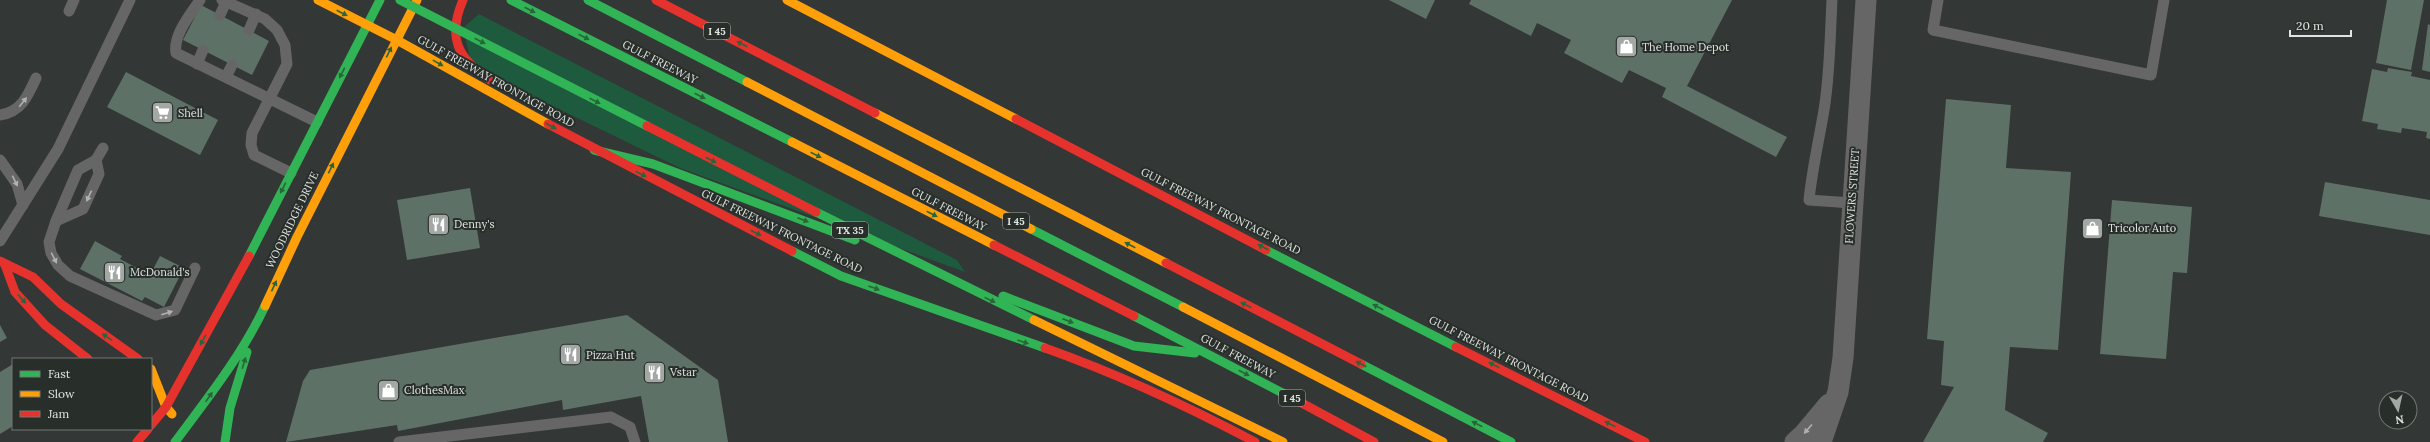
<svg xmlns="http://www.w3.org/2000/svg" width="2430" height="442" font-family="Lora,serif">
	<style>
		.green { fill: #1e5a3e }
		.building { fill: #5e7166 }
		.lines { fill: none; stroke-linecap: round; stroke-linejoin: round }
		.lane { stroke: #676666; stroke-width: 11 }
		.street { stroke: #676666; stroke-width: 21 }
		.fast { stroke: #30b455; stroke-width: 9 }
		.slow { stroke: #ff9f0a; stroke-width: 9 }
		.jam { stroke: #e5322d; stroke-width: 9 }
		.fast-bridge { stroke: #30b455; stroke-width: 9 }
		.slow-bridge { stroke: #ff9f0a; stroke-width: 9 }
		.jam-bridge { stroke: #e5322d; stroke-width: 9 }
		.oneway { fill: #2b643b }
		.oneway2 { fill: #b0b2b0 }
		.labels { text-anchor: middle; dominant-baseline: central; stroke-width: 4; stroke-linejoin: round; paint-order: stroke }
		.shield { fill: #282e2a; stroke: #aaaeab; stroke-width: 1 }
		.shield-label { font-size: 10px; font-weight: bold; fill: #e1e5e2 }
		.poi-label { font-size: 11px; fill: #e1e5e2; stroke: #282e2a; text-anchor: start }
		.street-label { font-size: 11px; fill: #e1e5e2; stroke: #282e2a }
	</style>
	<rect width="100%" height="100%" fill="#333735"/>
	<polygon class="green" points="479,14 957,260 965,272 680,168 495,78 470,58 463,28"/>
	<g class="building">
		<polygon points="1389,0 1435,0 1426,19"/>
		<polygon points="1471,0 1732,0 1687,86 1787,137 1776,157 1662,97 1666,88 1629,70 1622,83 1564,53 1571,40 1537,23 1531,36 1469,4"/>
		<polygon points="2387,0 2424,0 2411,70 2376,63"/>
		<polygon points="201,5 269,41 252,75 183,40"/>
		<polygon points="2428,24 2430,25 2430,72 2422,70"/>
		<polygon points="2388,68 2412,72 2411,76 2430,80 2430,139 2426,138 2427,132 2402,128 2401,133 2377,129 2378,124 2362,121 2372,69 2387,72"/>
		<polygon points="126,72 218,120 200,155 107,107"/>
		<polygon points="1946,99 2011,105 2006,168 2071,172 2058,350 2010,347 2005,410 2048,433 2043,442 1923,442 1954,387 1941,385 1944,341 1927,339"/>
		<polygon points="2325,182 2430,200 2430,235 2319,216"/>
		<polygon points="470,188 480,248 407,260 397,200"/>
		<polygon points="2112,200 2192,207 2187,273 2173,272 2166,359 2100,354"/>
		<polygon points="95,241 122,256 120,259 150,275 160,256 184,268 164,307 145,297 142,301 80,269"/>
		<polygon points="627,315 718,380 728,442 649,442 641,396 563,410 562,400 398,431 397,425 286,442 303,381 310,370"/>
		<polygon points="0,325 7,338 0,342"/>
		<polygon points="13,364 13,426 0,434 0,372"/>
	</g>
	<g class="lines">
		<g class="lane">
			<path d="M 200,0 C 190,15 173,35 176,53 L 317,122"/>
			<polyline points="222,0 265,19 277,30 285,45 287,64 252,133 251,145 254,155 291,173"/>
			<path d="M 1832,0 C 1830,37 1830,74 1824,110 C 1819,140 1812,170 1809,200 L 1852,203"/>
			<polyline points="1938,0 1933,30 2151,75 2164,0"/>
			<polyline points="69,11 74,0"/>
			<polyline points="220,15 226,2"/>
			<polyline points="249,30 256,14"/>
			<polyline points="197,64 203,50"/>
			<polyline points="226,77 232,65"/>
			<path d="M 0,115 C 21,112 28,96 36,78"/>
			<polyline points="103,148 96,160 78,170 56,221 49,242 51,253 58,265 70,276 156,315 175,310 195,268"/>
			<polyline points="0,160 17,184 23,205"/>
			<polyline points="56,221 83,209 99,174 96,160"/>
			<polyline points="0,241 58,149 130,0"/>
			<polyline points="399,442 611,417 630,427 635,442"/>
		</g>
		<g class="street">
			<polyline points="1795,442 1804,434 1829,404"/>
			<polyline points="1821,442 1838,392 1843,358 1866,0"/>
		</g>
		<g class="fast">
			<polyline points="511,0 792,142"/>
			<polyline points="588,0 747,82"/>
			<polyline points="594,150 653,164 855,240"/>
			<polyline points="1031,229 1183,307"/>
			<polyline points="1266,250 1456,347"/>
			<polyline points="792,251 841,276 1045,348"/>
			<polyline points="249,256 380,0"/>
			<polyline points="1003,296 1134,346 1195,353"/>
			<polyline points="1134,316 1298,401"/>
			<polyline points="1361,364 1511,442"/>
			<path d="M 175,442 C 207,399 242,355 265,306"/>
			<polyline points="225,442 230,408 247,352"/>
		</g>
		<g class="slow">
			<polyline points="318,0 395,39 548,124"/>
			<polyline points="787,0 1016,119"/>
			<polyline points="747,82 1031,229"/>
			<polyline points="875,113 1166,263"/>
			<polyline points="792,142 994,245"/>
			<polyline points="265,306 297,237 417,0"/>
			<polyline points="1183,307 1443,442"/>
			<polyline points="151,369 166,407 172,414"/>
		</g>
		<g class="jam">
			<path d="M 463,0 C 447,37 457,58 490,80"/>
			<polyline points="656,0 875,113"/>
			<polyline points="1016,119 1266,250"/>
			<polyline points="548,124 792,251"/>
			<polyline points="994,245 1134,316"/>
			<polyline points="0,261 33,277 61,304 138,359"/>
			<polyline points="1166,263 1361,364"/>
			<polyline points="5,265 15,292 45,325 88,359"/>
			<polyline points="1456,347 1645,442"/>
			<path d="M 1045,348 C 1118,374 1187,406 1255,442"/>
			<polyline points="1298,401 1374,442"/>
			<polyline points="151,425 166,407 249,256"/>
			<polyline points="137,442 148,429"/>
		</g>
		<g class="fast-bridge">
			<polyline points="400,0 647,126"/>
			<polyline points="816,212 1034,320"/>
		</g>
		<polyline class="slow-bridge" points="1034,320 1283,442"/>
		<polyline class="jam-bridge" points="647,126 816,212"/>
	</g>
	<defs><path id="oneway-solid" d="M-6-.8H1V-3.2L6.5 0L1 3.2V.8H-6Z"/></defs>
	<g class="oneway">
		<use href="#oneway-solid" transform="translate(530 10) rotate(27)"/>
		<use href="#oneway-solid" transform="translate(342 13) rotate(27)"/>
		<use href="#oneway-solid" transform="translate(584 37) rotate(27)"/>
		<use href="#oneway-solid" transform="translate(480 41) rotate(27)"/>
		<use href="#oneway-solid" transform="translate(742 44) rotate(-153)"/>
		<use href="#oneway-solid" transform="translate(389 52) rotate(-64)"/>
		<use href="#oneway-solid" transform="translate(438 63) rotate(29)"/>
		<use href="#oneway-solid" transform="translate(342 73) rotate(117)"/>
		<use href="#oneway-solid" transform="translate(700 96) rotate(27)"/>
		<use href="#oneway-solid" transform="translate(595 101) rotate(27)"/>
		<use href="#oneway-solid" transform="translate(551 126) rotate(29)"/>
		<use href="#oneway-solid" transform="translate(816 155) rotate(27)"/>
		<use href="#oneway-solid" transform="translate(711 160) rotate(27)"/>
		<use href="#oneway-solid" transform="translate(331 168) rotate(-64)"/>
		<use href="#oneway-solid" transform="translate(641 174) rotate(27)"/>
		<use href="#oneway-solid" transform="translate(283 188) rotate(117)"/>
		<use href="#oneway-solid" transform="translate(932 214) rotate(27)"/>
		<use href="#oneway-solid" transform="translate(803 220) rotate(21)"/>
		<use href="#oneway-solid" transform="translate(756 233) rotate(27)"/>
		<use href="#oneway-solid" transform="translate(1130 245) rotate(-153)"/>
		<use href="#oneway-solid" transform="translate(1263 247) rotate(-153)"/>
		<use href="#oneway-solid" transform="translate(274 286) rotate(-65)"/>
		<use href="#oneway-solid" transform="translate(874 288) rotate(20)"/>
		<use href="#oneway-solid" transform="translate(22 299) rotate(47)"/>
		<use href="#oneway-solid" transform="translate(990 300) rotate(26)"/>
		<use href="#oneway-solid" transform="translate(1246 305) rotate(-153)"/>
		<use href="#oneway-solid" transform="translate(1378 307) rotate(-153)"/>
		<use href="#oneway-solid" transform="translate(1068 321) rotate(21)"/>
		<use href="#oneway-solid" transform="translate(107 337) rotate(-145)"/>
		<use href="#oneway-solid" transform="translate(203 340) rotate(119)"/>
		<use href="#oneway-solid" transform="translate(1023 342) rotate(19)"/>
		<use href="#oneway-solid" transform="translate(244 363) rotate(-73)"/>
		<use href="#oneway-solid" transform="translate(1361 364) rotate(-153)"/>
		<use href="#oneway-solid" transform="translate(1494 365) rotate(-153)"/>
		<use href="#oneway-solid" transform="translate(1244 373) rotate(28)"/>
		<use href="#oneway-solid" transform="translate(209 397) rotate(-55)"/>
		<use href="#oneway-solid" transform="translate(1477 424) rotate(-153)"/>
		<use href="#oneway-solid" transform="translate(1610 424) rotate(-153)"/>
	</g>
	<g class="oneway2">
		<use href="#oneway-solid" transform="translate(23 102) rotate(-51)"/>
		<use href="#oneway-solid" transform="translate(15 181) rotate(64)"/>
		<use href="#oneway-solid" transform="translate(89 196) rotate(115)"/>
		<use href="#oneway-solid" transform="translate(54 258) rotate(63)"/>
		<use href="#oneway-solid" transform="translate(167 313) rotate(-17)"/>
		<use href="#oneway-solid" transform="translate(1808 429) rotate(131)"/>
	</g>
	<defs>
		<symbol id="shop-square" viewBox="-11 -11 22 22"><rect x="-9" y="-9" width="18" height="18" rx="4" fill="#a4a8a5" stroke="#282e2a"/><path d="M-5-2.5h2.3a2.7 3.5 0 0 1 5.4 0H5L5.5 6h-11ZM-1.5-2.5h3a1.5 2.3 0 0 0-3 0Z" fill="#fff"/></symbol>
		<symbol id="supermarket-square" viewBox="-11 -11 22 22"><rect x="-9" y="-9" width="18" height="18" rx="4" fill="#a4a8a5" stroke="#282e2a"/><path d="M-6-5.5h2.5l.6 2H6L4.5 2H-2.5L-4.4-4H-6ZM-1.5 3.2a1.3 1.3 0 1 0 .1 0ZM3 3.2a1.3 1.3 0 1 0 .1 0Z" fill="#fff"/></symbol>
		<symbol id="restaurant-square" viewBox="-11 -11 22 22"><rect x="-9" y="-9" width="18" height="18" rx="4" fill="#a4a8a5" stroke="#282e2a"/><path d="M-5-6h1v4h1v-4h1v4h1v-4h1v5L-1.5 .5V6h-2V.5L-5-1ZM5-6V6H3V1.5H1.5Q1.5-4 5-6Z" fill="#fff"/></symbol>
	</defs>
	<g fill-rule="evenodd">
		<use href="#shop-square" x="1614" y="34" width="25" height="25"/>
		<use href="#supermarket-square" x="150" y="100" width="25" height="25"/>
		<use href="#restaurant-square" x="426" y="212" width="25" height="25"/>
		<use href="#shop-square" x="2080" y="216" width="25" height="25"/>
		<use href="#restaurant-square" x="102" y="260" width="25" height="25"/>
		<use href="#restaurant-square" x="558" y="342" width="25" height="25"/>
		<use href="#restaurant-square" x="642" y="360" width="25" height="25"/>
		<use href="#shop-square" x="376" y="378" width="25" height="25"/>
	</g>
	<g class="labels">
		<g class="shield">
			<rect x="704" y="23" width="26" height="16" rx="3"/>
			<rect x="1003" y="213" width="26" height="16" rx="3"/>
			<rect x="832" y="222" width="36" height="16" rx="3"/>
			<rect x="1279" y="390" width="26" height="16" rx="3"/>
		</g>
		<g class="shield-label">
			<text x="717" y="31">I 45</text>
			<text x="1016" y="221">I 45</text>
			<text x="850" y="230">TX 35</text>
			<text x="1292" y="398">I 45</text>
		</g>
		<g class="poi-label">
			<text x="1642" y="47">The Home Depot</text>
			<text x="178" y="113">Shell</text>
			<text x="454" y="224">Denny's</text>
			<text x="2108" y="228">Tricolor Auto</text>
			<text x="130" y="272">McDonald's</text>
			<text x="586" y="355">Pizza Hut</text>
			<text x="670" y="372">Vstar</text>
			<text x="404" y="390">ClothesMax</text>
		</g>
		<g class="street-label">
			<text transform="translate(660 62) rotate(27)">GULF FREEWAY</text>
			<text transform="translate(496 81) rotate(29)">GULF FREEWAY FRONTAGE ROAD</text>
			<text transform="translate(1852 196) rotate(-86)">FLOWERS STREET</text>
			<text transform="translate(949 209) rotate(27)">GULF FREEWAY</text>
			<text transform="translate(1221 211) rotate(27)">GULF FREEWAY FRONTAGE ROAD</text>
			<text transform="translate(292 220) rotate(-64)">WOODRIDGE DRIVE</text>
			<text transform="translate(782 231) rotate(26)">GULF FREEWAY FRONTAGE ROAD</text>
			<text transform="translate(1238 356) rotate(28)">GULF FREEWAY</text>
			<text transform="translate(1509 359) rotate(27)">GULF FREEWAY FRONTAGE ROAD</text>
		</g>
	</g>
	<rect x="12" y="358" width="140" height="72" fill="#282e2a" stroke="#727774"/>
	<rect x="20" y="371" width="20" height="6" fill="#30b455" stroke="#727774"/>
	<text x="48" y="378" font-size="12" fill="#e1e5e2">Fast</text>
	<rect x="20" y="391" width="20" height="6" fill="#ff9f0a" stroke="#727774"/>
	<text x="48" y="398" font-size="12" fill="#e1e5e2">Slow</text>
	<rect x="20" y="411" width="20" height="6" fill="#e5322d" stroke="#727774"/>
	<text x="48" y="418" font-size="12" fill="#e1e5e2">Jam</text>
	<g transform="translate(2398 410) rotate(171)"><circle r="19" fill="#282e2a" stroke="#727774"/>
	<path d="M0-3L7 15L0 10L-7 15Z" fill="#a4a8a5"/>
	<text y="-6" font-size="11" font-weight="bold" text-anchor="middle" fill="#e1e5e2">N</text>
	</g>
	<path d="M2290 30v6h61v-6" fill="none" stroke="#e1e5e2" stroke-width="2"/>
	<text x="2296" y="30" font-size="12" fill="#e1e5e2" stroke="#282e2a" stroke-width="3" paint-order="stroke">20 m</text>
</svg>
